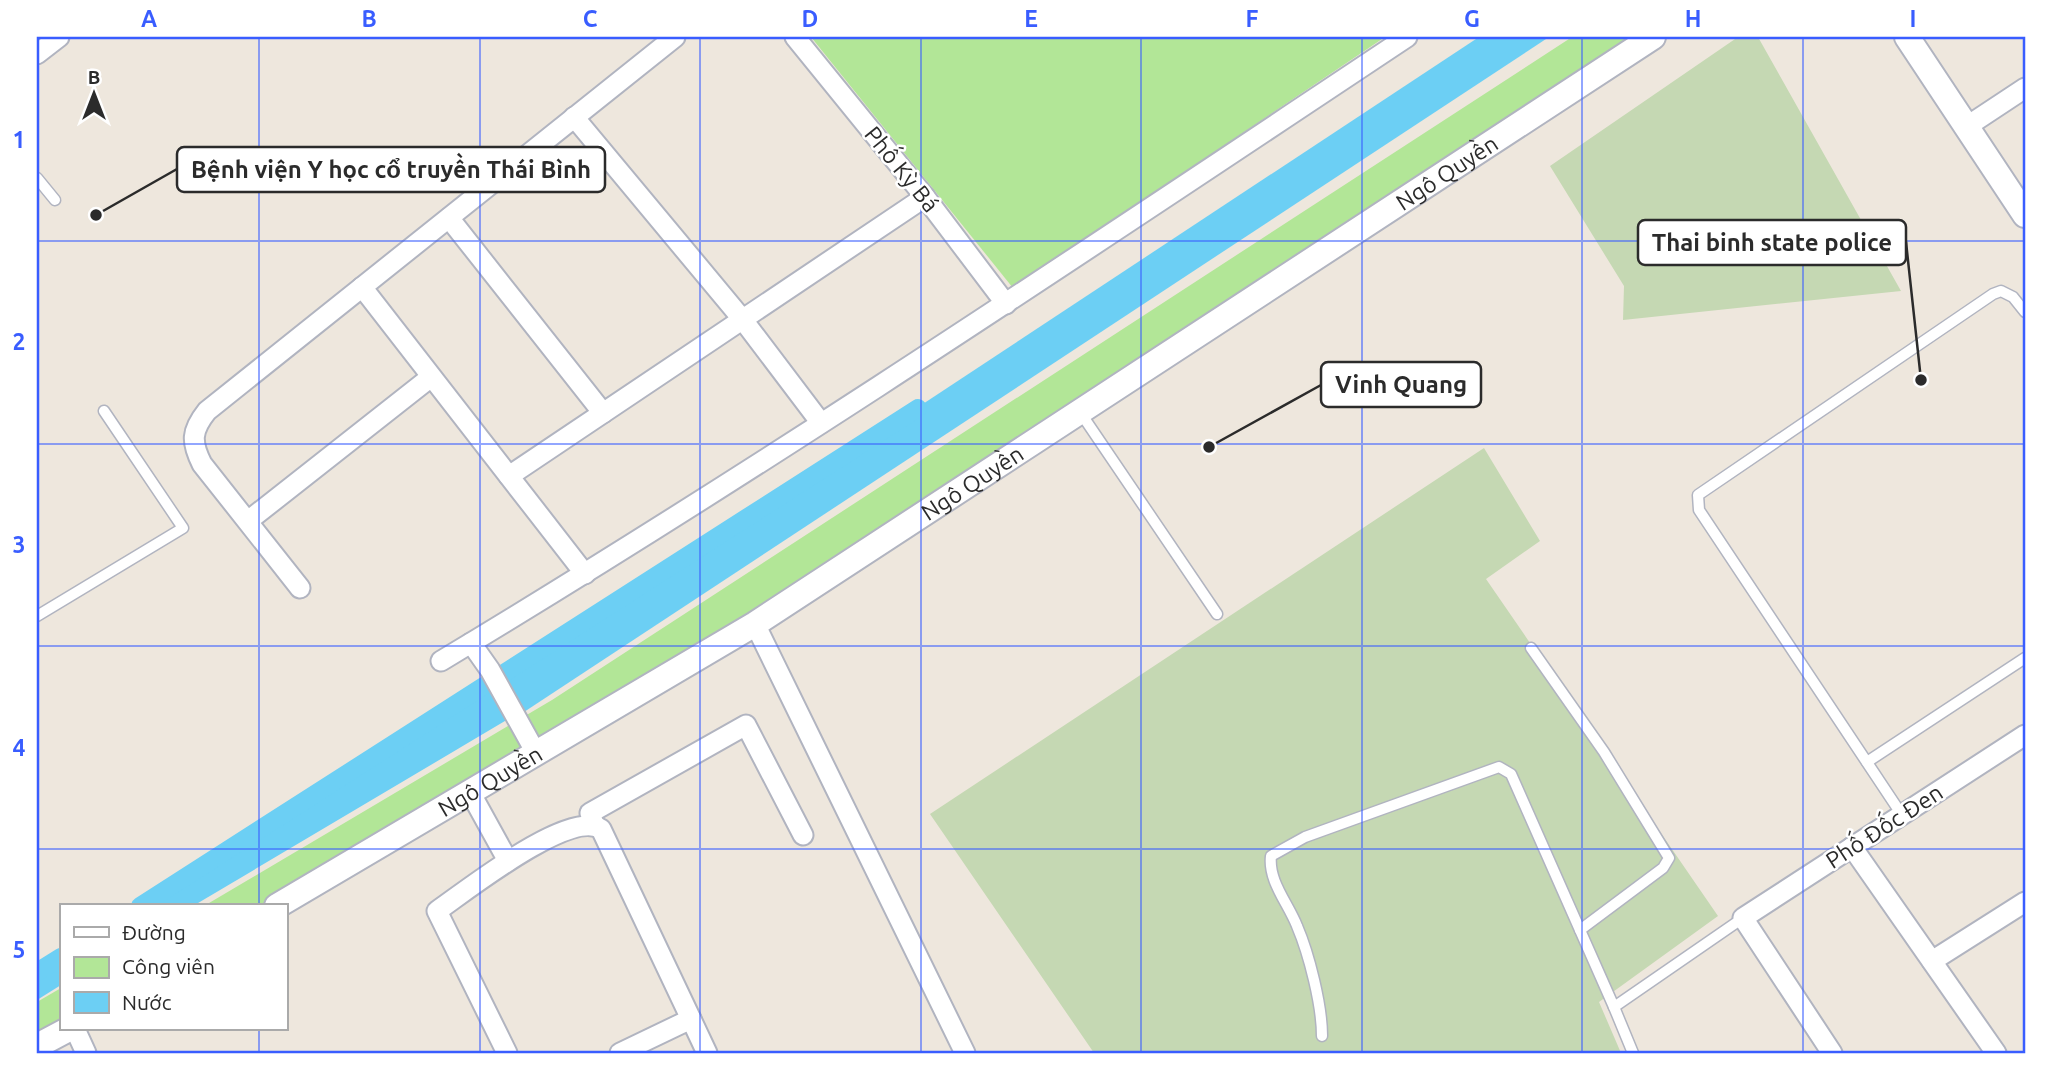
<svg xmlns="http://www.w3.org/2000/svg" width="2062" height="1090" font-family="Ubuntu,sans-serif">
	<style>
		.green { fill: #b2e697 }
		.cemetery { fill: #c5d8b3 }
		.water { fill: #6ccff4 }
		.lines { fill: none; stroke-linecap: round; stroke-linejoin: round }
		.canal { stroke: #6ccff4; stroke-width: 18 }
		.service-casing { stroke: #b1b4c0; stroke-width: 13 }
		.minor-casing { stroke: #b1b4c0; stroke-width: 23 }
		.tertiary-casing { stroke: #b1b4c0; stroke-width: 28 }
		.service { stroke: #fff; stroke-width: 10 }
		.minor { stroke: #fff; stroke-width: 19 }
		.tertiary { stroke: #fff; stroke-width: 24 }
		.grid { fill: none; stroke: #395dff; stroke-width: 2; stroke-opacity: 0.55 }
		.labels { text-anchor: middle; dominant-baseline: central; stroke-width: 5; stroke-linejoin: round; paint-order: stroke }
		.street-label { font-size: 23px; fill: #2b2b2b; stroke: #fff }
		.leader { fill: none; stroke: #2b2b2b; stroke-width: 2.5 }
		.callout-dot { fill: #2b2b2b; stroke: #fff; stroke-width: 2.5 }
		.callout { fill: #fff; stroke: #2b2b2b; stroke-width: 2.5 }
		.callout-label { font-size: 24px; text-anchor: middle; font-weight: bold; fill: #2b2b2b }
		.neatline { fill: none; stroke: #395dff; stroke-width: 2.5 }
		.grid-label { font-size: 23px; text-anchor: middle; font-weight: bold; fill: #395dff }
	</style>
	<rect width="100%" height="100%" fill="#eee7dd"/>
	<g class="green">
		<polygon points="811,37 1385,37 1013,288"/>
		<polygon points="1572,37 1630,37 1506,121 866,540 526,752 260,906 204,906 552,700"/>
		<polygon points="61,988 61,1021 37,1035 37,1002"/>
	</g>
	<g class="cemetery">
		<polygon points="1738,37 1758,37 1901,291 1623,320 1624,286 1550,166"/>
		<polygon points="1484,448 1540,541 1486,579 1718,916 1599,1002 1621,1053 1094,1053 930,814"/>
	</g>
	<g class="water">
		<polygon points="1479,37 1549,37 524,712 506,679"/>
		<polygon points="487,683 510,718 193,906 140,906"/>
		<polygon points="61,957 61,985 37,1000 37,969"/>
	</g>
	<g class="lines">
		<g class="canal">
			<polyline points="140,906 918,408"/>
			<polyline points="37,972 61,957"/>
		</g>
		<defs>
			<g id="service">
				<polyline points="37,178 55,200"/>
				<polyline points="1080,412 1217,614"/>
				<polyline points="37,616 183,528 104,411"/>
				<polyline points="1531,648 1604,752 1669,858 1663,868 1580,930"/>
				<polyline points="1867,762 2025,658"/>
				<polyline points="1902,815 1699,510 1698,495 1993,294 2001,291 2013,297 2025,312"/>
				<path d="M 1322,1036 C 1322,1005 1309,954 1297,926 C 1288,903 1268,881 1271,856 L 1305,837 L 1499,767 L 1511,774 L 1614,1007"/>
				<polyline points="1633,1053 1614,1007 1743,918"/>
			</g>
			<g id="minor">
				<polyline points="795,37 925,197 1006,304"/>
				<polyline points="37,54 59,37"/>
				<polyline points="574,117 743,320 821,423"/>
				<polyline points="1966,127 2025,88"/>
				<polyline points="449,218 603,413"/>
				<polyline points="362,287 585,574"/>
				<polyline points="509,476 925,197"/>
				<polyline points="248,521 431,377"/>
				<path d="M 300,588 L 202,464 C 191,442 191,431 207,411 L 675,37"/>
				<polyline points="755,624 965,1053"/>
				<polyline points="471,643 490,670 536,753"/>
				<path d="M 441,661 C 770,463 1088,249 1407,37"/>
				<polyline points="470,792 508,861"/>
				<polyline points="594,824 590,813 746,725 803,835"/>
				<polyline points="1852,847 1996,1053"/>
				<polyline points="1932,961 2025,902"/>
				<polyline points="75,1029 86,1053"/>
				<path d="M 507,1053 L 437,911 C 466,891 569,809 601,829 L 691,1019"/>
				<polyline points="620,1053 691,1019 707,1053"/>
				<polyline points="1832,1053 1743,918 2025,735"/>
			</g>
			<g id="tertiary">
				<polyline points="1907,37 2025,215"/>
				<path id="s1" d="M 277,906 L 755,624 L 1653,37"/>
				<polyline points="37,1046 69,1029"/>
			</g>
		</defs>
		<use href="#service" class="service-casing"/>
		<use href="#minor" class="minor-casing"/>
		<use href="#tertiary" class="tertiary-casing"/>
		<use href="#service" class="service"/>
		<use href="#minor" class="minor"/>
		<use href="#tertiary" class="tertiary"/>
	</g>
	<path class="grid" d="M 259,37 L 259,906M 480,37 L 480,1053M 700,37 L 700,1053M 921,37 L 921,1053M 1141,37 L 1141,1053M 1362,37 L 1362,1053M 1582,37 L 1582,1053M 1803,37 L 1803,1053M 37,241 L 2025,241M 37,444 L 2025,444M 37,646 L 2025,646M 37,849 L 2025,849M 259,1029 L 259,1053"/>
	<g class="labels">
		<g class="street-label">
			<text transform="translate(902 169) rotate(51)">Phố Kỳ Bá</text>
			<text stroke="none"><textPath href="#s1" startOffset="1381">Ngô Quyền</textPath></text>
			<text stroke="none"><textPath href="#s1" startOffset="814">Ngô Quyền</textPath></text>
			<text stroke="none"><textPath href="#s1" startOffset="247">Ngô Quyền</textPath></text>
			<text transform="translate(1884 826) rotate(-33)">Phố Đốc Đen</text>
		</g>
	</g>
	<path class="leader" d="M96 215L177 169M1921 380L1906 242M1209 447L1321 385"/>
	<g class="callout-dot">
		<circle cx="96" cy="215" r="7"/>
		<circle cx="1921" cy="380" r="7"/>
		<circle cx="1209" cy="447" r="7"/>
	</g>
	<g class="callout">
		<rect x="177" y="147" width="428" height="45" rx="7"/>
		<rect x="1638" y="220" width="268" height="45" rx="7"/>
		<rect x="1321" y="362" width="160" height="45" rx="7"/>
	</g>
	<g class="callout-label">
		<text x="391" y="178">Bệnh viện Y học cổ truyền Thái Bình</text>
		<text x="1772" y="251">Thai binh state police</text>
		<text x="1401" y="393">Vinh Quang</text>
	</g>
	<rect width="2062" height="1090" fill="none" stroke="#ffffff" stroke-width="77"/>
	<rect x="60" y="904" width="228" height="126" fill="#ffffff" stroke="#aaaaaa" stroke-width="2"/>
	<rect x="74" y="927" width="35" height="10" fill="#ffffff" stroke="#aaaaaa" stroke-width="2"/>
	<text x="122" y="940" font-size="21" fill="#2b2b2b">Đường</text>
	<rect x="74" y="957" width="35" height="21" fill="#b2e697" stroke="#aaaaaa" stroke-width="2"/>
	<text x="122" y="974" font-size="21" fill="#2b2b2b">Công viên</text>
	<rect x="74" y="992" width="35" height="21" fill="#6ccff4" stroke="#aaaaaa" stroke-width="2"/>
	<text x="122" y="1010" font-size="21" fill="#2b2b2b">Nước</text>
	<g transform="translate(94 94)" stroke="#ffffff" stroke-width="5" paint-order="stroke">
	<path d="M0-5L12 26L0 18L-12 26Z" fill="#2b2b2b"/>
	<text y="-10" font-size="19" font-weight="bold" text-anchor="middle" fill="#2b2b2b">B</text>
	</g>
	<rect x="38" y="38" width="1986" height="1014" class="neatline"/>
	<g class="grid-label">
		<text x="149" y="27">A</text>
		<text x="369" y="27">B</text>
		<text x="590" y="27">C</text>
		<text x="810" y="27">D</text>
		<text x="1031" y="27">E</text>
		<text x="1252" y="27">F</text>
		<text x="1472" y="27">G</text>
		<text x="1693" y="27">H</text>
		<text x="1913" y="27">I</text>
		<text x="19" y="148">1</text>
		<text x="19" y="350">2</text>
		<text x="19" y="553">3</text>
		<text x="19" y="756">4</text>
		<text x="19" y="958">5</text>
	</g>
</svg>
